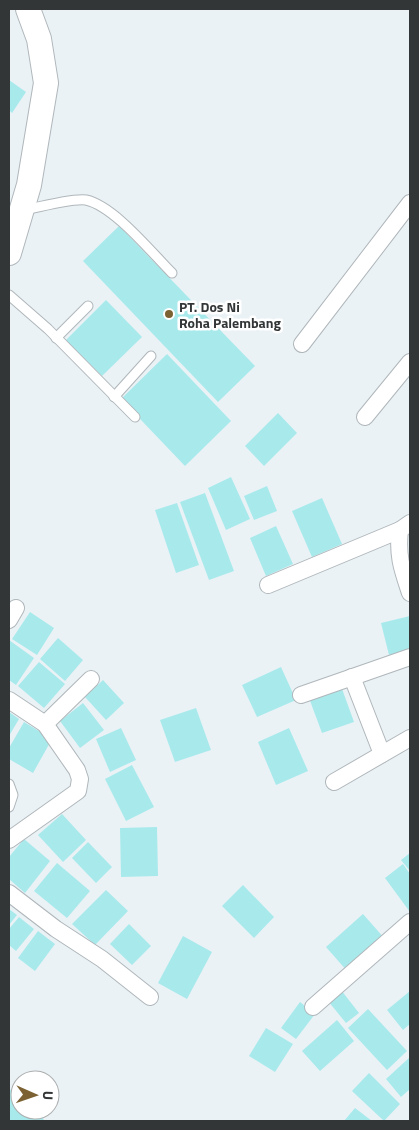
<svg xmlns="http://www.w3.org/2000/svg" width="419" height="1130" font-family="'Titillium Web',sans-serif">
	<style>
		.building { fill: #a8eaec }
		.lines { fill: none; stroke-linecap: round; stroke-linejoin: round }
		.lane-casing { stroke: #b0b7bb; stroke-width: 11 }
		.street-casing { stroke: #b0b7bb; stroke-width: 18 }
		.secondary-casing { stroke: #b0b7bb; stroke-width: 26 }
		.lane { stroke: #fff; stroke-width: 9 }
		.street { stroke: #fff; stroke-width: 16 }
		.secondary { stroke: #fff; stroke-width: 24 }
		.poi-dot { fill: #7c6233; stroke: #fff; stroke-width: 2 }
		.labels { text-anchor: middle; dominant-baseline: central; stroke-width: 5; stroke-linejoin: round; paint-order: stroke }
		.poi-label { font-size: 14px; font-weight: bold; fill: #333637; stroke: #fff; text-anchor: start }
	</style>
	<rect width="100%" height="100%" fill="#eaf2f6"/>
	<g class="building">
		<polygon points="9,80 26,92 12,113 9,110"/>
		<polygon points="119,226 255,366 218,402 83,261"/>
		<polygon points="106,300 142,337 102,376 66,340"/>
		<polygon points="167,354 231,421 185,466 121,399"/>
		<polygon points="278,413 297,433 264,466 245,446"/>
		<polygon points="231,477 250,519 226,530 208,488"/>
		<polygon points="267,486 277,511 254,520 244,496"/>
		<polygon points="205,493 234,571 209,580 180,502"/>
		<polygon points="322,498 342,544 312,557 292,511"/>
		<polygon points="177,503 199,565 176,573 155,510"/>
		<polygon points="276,526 293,564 266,576 250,538"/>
		<polygon points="30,612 54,628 37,655 12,639"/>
		<polygon points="410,616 410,650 389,655 381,623"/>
		<polygon points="58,638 83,660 65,681 40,659"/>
		<polygon points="9,640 34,658 16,685 9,680"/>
		<polygon points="39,662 65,684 44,708 18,686"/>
		<polygon points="281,667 296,700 257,717 242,685"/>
		<polygon points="103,680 124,703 106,720 85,697"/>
		<polygon points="341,686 354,722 322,733 309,698"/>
		<polygon points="83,703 104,730 80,748 60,721"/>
		<polygon points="196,708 211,750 175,762 160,720"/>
		<polygon points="9,712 19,719 9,736"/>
		<polygon points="24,722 52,739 33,773 9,759 9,748"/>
		<polygon points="121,728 136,760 110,772 96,739"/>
		<polygon points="289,728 308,771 276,785 258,742"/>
		<polygon points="132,765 154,807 126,821 105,779"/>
		<polygon points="62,814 86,840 63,862 38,835"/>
		<polygon points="157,827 158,876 121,877 120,828"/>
		<polygon points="24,839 50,861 25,893 9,879 9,857"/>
		<polygon points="88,842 112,867 96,883 72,858"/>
		<polygon points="410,853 410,871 401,860"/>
		<polygon points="57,863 90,891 67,918 34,891"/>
		<polygon points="403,864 410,874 410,912 385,878"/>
		<polygon points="243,885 274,917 254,938 222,906"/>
		<polygon points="106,890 128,911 95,945 72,924"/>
		<polygon points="9,909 17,915 9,925"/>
		<polygon points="363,914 385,939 348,972 326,947"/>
		<polygon points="19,917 34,929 16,951 9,945 9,929"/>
		<polygon points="129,924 151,946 132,965 110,944"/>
		<polygon points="38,931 55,944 35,971 18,958"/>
		<polygon points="183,936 212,952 187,999 158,983"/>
		<polygon points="341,990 359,1013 346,1023 328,1001"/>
		<polygon points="410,991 410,1024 403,1030 387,1010"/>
		<polygon points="300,1002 315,1014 296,1039 281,1028"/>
		<polygon points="368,1009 407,1051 387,1070 348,1028"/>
		<polygon points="337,1020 354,1041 320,1071 302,1051"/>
		<polygon points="266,1028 293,1044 275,1072 249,1056"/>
		<polygon points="410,1057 410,1089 401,1097 386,1079"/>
		<polygon points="369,1073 400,1104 384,1121 352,1091"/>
		<polygon points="14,1087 20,1094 20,1110 35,1110 45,1121 9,1121 9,1091"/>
		<polygon points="355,1108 372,1121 344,1121"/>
	</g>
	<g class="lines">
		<defs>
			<g id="lane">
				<path d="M 25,210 C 38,207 74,198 86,200 C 114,206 151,252 172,273"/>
				<polyline points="9,295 48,329 135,417"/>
				<polyline points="56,338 88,306"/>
				<polyline points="114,397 151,356"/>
				<polyline points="9,784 13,795 9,807"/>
			</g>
			<g id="street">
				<polyline points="302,344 410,203"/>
				<polyline points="365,417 410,362"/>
				<path d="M 410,523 L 400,530 C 397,556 402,569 410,593"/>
				<polyline points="268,585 400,530"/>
				<polyline points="9,620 16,608"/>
				<polyline points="352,677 382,754"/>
				<polyline points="301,695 410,657"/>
				<polyline points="9,700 45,724 77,770 80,779 78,791 9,840"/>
				<polyline points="45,724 91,679"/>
				<polyline points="334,782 410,738"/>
				<polyline points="9,893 56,929 102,959 150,997"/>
				<polyline points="313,1007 410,922"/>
			</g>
			<polyline id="secondary" points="9,253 29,185 46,83 39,39 28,9"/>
		</defs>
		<use href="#lane" class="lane-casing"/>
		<use href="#street" class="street-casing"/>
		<use href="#secondary" class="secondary-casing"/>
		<use href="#lane" class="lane"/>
		<use href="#street" class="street"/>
		<use href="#secondary" class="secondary"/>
	</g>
	<circle class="poi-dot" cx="169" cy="314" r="5"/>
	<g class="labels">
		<g class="poi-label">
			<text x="179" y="306">PT. Dos Ni<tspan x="179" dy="16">Roha Palembang</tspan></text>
		</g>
	</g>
	<rect width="419" height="1130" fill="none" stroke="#333637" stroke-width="20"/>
	<g transform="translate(35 1095) rotate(92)"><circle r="24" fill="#ffffff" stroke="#adafaf"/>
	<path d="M0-4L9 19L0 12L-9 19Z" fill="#7c6233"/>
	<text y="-8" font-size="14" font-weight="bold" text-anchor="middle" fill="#333637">U</text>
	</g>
</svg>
